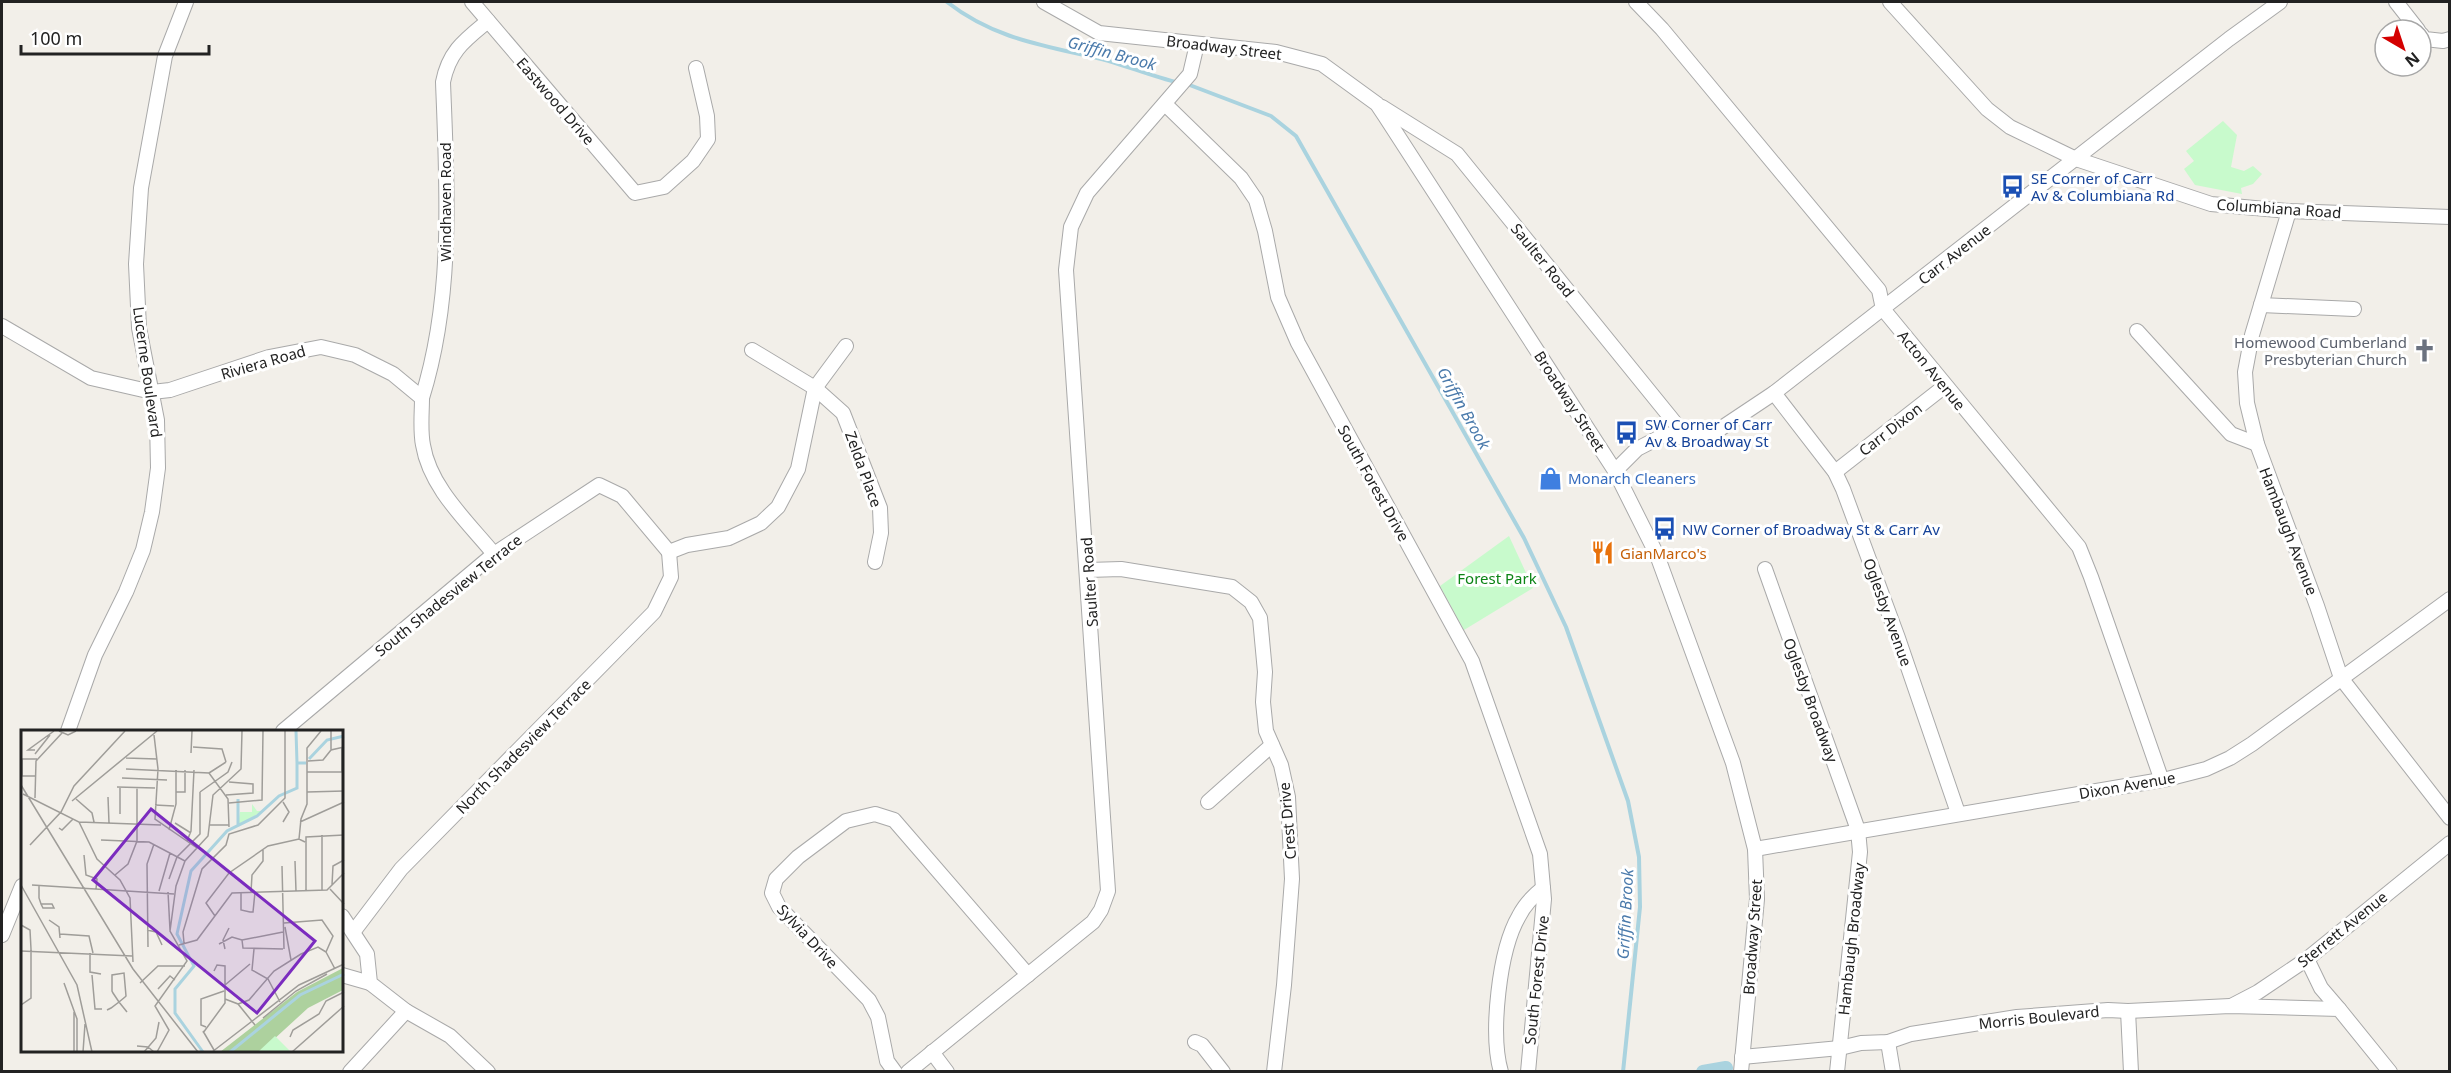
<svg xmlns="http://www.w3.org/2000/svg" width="2451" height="1073" font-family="'Noto Sans',sans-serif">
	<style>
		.park { fill: #c8facc }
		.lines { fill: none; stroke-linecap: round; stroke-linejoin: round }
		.stream { stroke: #aad3df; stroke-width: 4 }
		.canal { stroke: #aad3df; stroke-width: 14 }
		.minor-casing { stroke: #a9a9a9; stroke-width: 16 }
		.minor { stroke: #fff; stroke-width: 14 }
		.labels { text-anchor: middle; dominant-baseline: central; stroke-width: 6; stroke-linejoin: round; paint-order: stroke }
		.street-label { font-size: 15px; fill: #222; stroke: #fff }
		.transit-label { font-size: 15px; fill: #164399; stroke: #fff; text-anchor: start }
		.worship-label { font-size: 15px; fill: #5b616d; stroke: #fff; text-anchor: end }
		.shop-label { font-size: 15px; fill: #366cbe; stroke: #fff; text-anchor: start }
		.food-label { font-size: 15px; fill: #c56008; stroke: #fff; text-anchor: start }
		.park-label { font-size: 15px; fill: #0c8416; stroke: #fff }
		.water-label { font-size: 16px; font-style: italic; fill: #4a7aab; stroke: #fff }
		.inset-river { fill: none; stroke: #aad3df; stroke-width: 3 }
		.inset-road { fill: none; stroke: #9f9d99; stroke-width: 1.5 }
		.view { fill: #7b2cbf; fill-opacity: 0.15; stroke: #7b2cbf; stroke-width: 3 }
		.inset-edge { fill: none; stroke: #222; stroke-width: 3 }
	</style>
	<rect width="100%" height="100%" fill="#f2efe9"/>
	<g class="park">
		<polygon points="2223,121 2237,135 2231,167 2244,171 2253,166 2262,174 2253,184 2241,188 2242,194 2195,185 2184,169 2194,161 2186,151"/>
		<polygon points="1509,536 1533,588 1464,630 1440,586"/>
	</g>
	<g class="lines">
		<g class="stream">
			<path d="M 947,2 C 997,41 1049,46 1109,61 C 1132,68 1155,77 1179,83"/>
			<polyline points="1187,84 1271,116 1296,136 1524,538 1566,627 1628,801 1639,857 1640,907 1623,1072"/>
		</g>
		<polyline class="canal" points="1703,1072 1726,1068"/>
		<defs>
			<g id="minor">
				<polyline points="472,2 635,193 664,187 693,161 708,139 707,116 696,68"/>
				<polyline points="1044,2 1099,33 1276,52 1322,64 1377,104 1385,116 1615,471 1657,555 1733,763 1755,849 1757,899 1741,1072"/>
				<polyline points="1636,2 1662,29 1879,290 1883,309 2079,547 2091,577 2161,778"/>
				<polyline points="1890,2 1987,109 2010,127 2076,159 2211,204 2289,211 2450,217"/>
				<polyline points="2396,2 2418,30"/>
				<polyline points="2421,34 2425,39 2443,41 2450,39"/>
				<polyline points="1165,104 1241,178 1256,200 1265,231 1278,297 1298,343 1472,661 1540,854 1544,899 1528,1072"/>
				<polyline points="1382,107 1457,154 1688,439"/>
				<polyline points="2289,211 2252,335 2245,372 2247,403 2257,444 2317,606 2341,678 2450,818"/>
				<polyline points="2261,305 2354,309"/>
				<path d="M 2,326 L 91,378 L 152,392 L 170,390 L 269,357 L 321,347 L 355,355 L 393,374 L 422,398 C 422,413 420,430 423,445 C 430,488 468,522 494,554"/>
				<polyline points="2137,331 2231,434 2257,444"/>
				<polyline points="752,350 815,388 843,413 880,508 881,533 875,562"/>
				<polyline points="1774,393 1835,472 1843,489 1898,638 1958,813"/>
				<path d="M 422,398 C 454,296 447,187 443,82 C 449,51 465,40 488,21"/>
				<polyline points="1615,471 1637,449 1666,434 1688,439 1705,439 1774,393 2229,39 2280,2"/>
				<polyline points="1835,472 1945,386"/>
				<polyline points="669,552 687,545 729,538 761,523 778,507 798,469 815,388 846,346"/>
				<polyline points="1765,569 1858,830 1860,852 1837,1072"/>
				<polyline points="1088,570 1121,569 1232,587 1251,602 1260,618 1265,672 1263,702 1266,731 1281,765 1288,797 1292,879 1284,985 1274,1072"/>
				<polyline points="68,731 95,655 126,592 143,550 152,512 158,468 157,420 139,328 136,264 141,188 165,56 186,2"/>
				<polyline points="283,731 494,554 599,485 622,496 669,552"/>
				<polyline points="1208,802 1272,745"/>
				<polyline points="1755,849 2167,779 2206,769 2230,758 2252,744 2450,599"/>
				<polyline points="342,916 367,954 370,983 406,1011 450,1036 488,1072"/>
				<polyline points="354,931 401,869 654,612 671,577 669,552"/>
				<polyline points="2,935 22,886"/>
				<polyline points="2307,959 2321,988 2339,1009"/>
				<polyline points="342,975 370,983"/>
				<polyline points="2233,1005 2258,992 2307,959 2450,843"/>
				<polyline points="2128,1011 2131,1072"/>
				<polyline points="1195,1042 1202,1045 1223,1072"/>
				<polyline points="1888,1042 1893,1072"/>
				<polyline points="932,1052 947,1072"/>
				<polyline points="1742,1057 1840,1048 1861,1043 1888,1042 1911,1034 2017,1017 2108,1010 2128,1011 2230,1006 2339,1009 2390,1072"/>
				<polyline points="350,1072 406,1011"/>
				<polyline points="895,1072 887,1061 878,1017 869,1000 779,907 772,893 776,879 798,857 846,821 875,814 894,820 1028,975"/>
				<polyline points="908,1072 1093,922 1101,910 1108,891 1066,270 1071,227 1087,193 1190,74 1197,44"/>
				<path d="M 1501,1072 C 1490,1034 1499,950 1519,916 C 1525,904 1533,896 1543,888"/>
			</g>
		</defs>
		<use href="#minor" class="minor-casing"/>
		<use href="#minor" class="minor"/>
	</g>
	<defs>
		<symbol id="bus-bare" viewBox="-9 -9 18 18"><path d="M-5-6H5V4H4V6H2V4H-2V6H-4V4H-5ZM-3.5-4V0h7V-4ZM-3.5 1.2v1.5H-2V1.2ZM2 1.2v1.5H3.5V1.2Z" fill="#1a4fb4" stroke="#fff" stroke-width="2.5" paint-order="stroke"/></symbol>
		<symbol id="church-bare" viewBox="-9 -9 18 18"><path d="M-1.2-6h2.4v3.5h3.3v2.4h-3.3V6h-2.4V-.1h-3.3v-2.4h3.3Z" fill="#6b7280" stroke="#fff" stroke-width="2.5" paint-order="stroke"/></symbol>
		<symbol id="shop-bare" viewBox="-9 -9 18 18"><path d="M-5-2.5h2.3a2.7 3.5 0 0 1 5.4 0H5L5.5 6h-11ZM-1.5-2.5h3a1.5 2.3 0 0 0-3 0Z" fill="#3f7fe0" stroke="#fff" stroke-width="2.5" paint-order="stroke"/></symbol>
		<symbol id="restaurant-bare" viewBox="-9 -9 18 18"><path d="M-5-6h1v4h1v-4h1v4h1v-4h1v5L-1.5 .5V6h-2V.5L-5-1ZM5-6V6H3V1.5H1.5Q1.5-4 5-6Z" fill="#e8710a" stroke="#fff" stroke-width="2.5" paint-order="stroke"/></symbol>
	</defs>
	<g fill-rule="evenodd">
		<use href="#bus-bare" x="1996" y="170" width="33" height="33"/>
		<use href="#church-bare" x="2408" y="334" width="33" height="33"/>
		<use href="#bus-bare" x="1610" y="416" width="33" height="33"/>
		<use href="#shop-bare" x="1534" y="462" width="33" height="33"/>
		<use href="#bus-bare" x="1648" y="512" width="33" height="33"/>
		<use href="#restaurant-bare" x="1586" y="536" width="33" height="33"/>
	</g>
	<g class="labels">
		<g class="street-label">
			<text transform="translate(1224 47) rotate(7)">Broadway Street</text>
			<text transform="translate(556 101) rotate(49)">Eastwood Drive</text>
			<text transform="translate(445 202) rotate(-90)">Windhaven Road</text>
			<text transform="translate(2279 208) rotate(4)">Columbiana Road</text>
			<text transform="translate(1954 254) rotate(-38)">Carr Avenue</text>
			<text transform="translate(1543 260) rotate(51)">Saulter Road</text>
			<text transform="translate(263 362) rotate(-16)">Riviera Road</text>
			<text transform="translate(1932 370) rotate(51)">Acton Avenue</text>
			<text transform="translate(148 372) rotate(82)">Lucerne Boulevard</text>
			<text transform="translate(1570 401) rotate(57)">Broadway Street</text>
			<text transform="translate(1890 429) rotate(-38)">Carr Dixon</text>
			<text transform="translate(864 469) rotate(70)">Zelda Place</text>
			<text transform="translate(1374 483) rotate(61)">South Forest Drive</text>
			<text transform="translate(2289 531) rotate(69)">Hambaugh Avenue</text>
			<text transform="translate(1089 582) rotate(-94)">Saulter Road</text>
			<text transform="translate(448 595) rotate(-39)">South Shadesview Terrace</text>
			<text transform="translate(1888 612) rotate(70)">Oglesby Avenue</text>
			<text transform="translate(1811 700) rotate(70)">Oglesby Broadway</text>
			<text transform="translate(523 746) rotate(-45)">North Shadesview Terrace</text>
			<text transform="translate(2127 785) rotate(-10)">Dixon Avenue</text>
			<text transform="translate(1287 821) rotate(-95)">Crest Drive</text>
			<text transform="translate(2342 929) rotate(-39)">Sterrett Avenue</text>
			<text transform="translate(808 936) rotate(47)">Sylvia Drive</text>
			<text transform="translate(1752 937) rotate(-86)">Broadway Street</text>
			<text transform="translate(1851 939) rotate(-84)">Hambaugh Broadway</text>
			<text transform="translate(1536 980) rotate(-84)">South Forest Drive</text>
			<text transform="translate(2039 1017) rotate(-6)">Morris Boulevard</text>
		</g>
		<g class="transit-label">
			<text x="2031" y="178">SE Corner of Carr<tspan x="2031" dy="17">Av &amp; Columbiana Rd</tspan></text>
			<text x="1645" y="424">SW Corner of Carr<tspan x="1645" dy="17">Av &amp; Broadway St</tspan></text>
			<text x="1682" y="529">NW Corner of Broadway St &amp; Carr Av</text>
		</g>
		<g class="worship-label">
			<text x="2407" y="342">Homewood Cumberland<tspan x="2407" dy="17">Presbyterian Church</tspan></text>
		</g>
		<g class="shop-label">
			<text x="1568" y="478">Monarch Cleaners</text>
		</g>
		<g class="food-label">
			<text x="1620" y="553">GianMarco's</text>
		</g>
		<g class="park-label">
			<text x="1497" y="578">Forest Park</text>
		</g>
		<g class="water-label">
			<text transform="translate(1112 53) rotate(15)">Griffin Brook</text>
			<text transform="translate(1464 408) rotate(61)">Griffin Brook</text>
			<text transform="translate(1625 914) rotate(-87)">Griffin Brook</text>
		</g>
	</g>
	<g transform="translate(21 730)">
		<rect width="322" height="322" fill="#f2efe9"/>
		<path d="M 322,238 L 322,260 L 287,278 L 239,322 L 199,322 L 276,262 Z" fill="#add19e"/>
		<path d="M 231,74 L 236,81 L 242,81 L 217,95 L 219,82 L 231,82 ZM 254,306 L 270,322 L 237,322 Z" fill="#c8facc"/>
		<path class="inset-river" d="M 275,1 L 276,33M 288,29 L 306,10 L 323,6M 217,69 L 217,95M 182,322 L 154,283 L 154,259 L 173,236 L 156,204 L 170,141 L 206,101 L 236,86 L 258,66 L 276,58 L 276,33 L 285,33M 209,322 L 279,265 L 323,244"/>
		<path class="inset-road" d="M 38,1 L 47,5 L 55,1M 310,1 L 310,20M 133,5 L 137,39 L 134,89 L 176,118M 172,17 L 201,19 L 205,32M 321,18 L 321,42M 14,20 L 7,20 L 33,1M 170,23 L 171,1M 14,24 L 29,5M 105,28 L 136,29M 287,31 L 302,30 L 310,20 L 323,17M 105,39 L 188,43 L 207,69 L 208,97M 286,42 L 323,42M 188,43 L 205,32M 15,46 L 1,46 L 1,29 L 16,29M 101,48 L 146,50M 0,55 L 112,239 L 177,322M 96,57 L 134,58M 99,58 L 99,84M 155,62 L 164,62 L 164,40M 179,62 L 207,42 L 211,32M 286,62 L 323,61M 2,64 L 58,92 L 76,129 L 99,150 L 109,168 L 112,232M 205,65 L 232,63 L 232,54 L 208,52M 87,67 L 88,93M 14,68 L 15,31 L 41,3M 55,69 L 71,83 L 73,92M 51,71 L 136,1M 208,73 L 241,70 L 242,1M 134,75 L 153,76M 58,92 L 140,95M 262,92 L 268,82 L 262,72M 279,92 L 323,72M 154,93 L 170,103M 189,95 L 208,95M 38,98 L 41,100 L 52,89M 148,100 L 155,74 L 155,40M 301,105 L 301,160M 278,109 L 280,89 L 286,74 L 286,18 L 300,1M 80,110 L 128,112 L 164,131M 166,111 L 170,101 L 173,40M 9,115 L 40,82 L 53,56 L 104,1M 63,125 L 65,145 L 76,149 L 75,159M 274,131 L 275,161M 261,136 L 263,219M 94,145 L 107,134 L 116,111 L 116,58M 148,149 L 156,127 L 179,104 L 179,62M 0,155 L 56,255 L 71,322M 11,155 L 153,164M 311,155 L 312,136 L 323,130M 18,156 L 18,168 L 20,174 L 22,178 L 33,178 L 31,174 L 20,174M 309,159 L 323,174M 285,160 L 285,107 L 323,105M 138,161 L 149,123M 147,162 L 149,200M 220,162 L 220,180 L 229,182 L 232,182 L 234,162M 230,162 L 231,145 L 242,131 L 242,120M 194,186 L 185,173 L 208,143 L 247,116 L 278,109 L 284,112M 28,190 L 38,197 L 39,208M 263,193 L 301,190 L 312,206 L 305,222M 0,195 L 9,200 L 10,219 L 10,268 L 0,275M 264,197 L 270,230M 126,200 L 135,202 L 141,215M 39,204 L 68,206 L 72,223M 221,210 L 222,218 L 262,219M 221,210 L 262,202M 163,213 L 162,202 L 181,139 L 205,115 L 208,104 L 237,95 L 264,68 L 264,1M 198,214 L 211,207 L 221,210M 158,215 L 176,210 L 211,163 L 306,160 L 323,143M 127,217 L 126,134 L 133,114M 204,219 L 202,210 L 208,198M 233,219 L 231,240 L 247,249 L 259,272M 0,221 L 111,226M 305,222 L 314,239M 69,223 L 69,242 L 80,244M 71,245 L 74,279 L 81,279M 43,253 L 56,289 L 56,322M 119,253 L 137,236 L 164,236M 204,255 L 229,234M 137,259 L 149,246 L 154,250M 204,269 L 217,274 L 234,295M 217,274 L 228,270 L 253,241 L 280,224 L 297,217 L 305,222M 86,280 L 90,278 L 98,272 L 104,267 L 105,266 L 103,243 L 91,245 L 91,261 L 92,263 L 98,272 L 106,282M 53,282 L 53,322M 242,288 L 275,261 L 306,244M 185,297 L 180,295 L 180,269 L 203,261M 182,301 L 193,320M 182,303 L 204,273 L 204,236 L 196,235 L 193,241M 269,307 L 272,300 L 298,284 L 305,271 L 323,262M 116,316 L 127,317 L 133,322M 62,322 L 64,294M 123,322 L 135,308 L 138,292M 136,322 L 148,300 L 134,276 L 166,231 L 149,201 L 155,156 L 164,131 L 187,106 L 192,65 L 220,39 L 221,1M 191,322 L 278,255 L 323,234M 271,322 L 323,276"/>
		<path class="view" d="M 130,79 L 294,211 L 236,283 L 72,150 Z"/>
		<rect width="322" height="322" class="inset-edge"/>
	</g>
	<rect width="2451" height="1073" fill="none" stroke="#222222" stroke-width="6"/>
	<g transform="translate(2403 48) rotate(141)"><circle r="28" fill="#ffffff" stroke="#a7a7a7" stroke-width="1.5"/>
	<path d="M0-4.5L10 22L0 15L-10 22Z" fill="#d40000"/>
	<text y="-9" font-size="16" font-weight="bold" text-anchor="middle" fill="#222222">N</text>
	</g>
	<path d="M21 45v9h188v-9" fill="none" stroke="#222222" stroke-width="3"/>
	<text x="30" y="45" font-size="18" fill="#222222" stroke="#ffffff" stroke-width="4.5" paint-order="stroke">100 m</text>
</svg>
